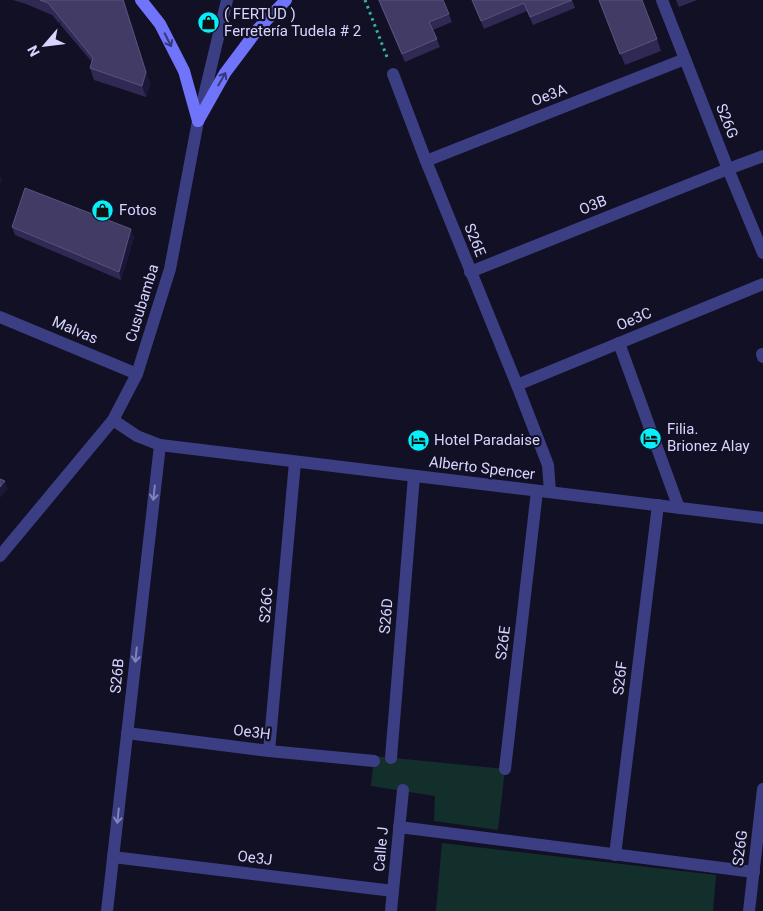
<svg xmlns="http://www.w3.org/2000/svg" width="763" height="911" font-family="Roboto,sans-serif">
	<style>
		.green { fill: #132f2c }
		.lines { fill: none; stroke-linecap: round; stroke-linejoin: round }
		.path { stroke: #33b4a4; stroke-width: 3; stroke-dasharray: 2.5 4; stroke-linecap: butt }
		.pedestrian { stroke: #3c3e83; stroke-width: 12 }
		.minor { stroke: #3c3e83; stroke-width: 12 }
		.tertiary { stroke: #3c3e83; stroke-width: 12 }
		.secondary { stroke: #6f74fb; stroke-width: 12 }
		.wall { fill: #2f2953 }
		.shaded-wall { fill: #1c1739 }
		.building { fill: #413b65; stroke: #58547d }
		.oneway { stroke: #37387b }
		.oneway2 { stroke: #8282ba }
		.labels { text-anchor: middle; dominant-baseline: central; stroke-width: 4.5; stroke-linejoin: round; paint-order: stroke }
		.poi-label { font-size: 15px; fill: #d7d5fe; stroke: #121025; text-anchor: start }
		.street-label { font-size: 15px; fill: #d7d5fe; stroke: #121025 }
	</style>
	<rect width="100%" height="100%" fill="#121025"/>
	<g class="green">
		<polygon points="374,756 505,769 498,830 434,821 435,796 371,786"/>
		<polygon points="442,843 716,875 713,911 436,911"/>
	</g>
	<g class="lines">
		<polyline class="path" points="365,0 387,57"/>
		<g class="pedestrian">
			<polyline points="426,161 685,59"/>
			<polyline points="728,169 763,156"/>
			<polyline points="517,385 763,284"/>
			<polyline points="391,758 414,476"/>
			<polyline points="505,769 537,491"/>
			<polyline points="399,827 754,872"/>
		</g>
		<g class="minor">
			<polyline points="662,0 728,169 763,253"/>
			<polyline points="393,74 426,161 517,385 548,465 550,492"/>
			<polyline points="470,272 728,169"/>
			<polyline points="0,317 137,374"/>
			<polyline points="619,343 679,508"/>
			<polyline points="763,354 762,354 763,357"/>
			<polyline points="113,420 137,436 160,445 763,518"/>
			<polyline points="127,733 269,751 374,761"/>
			<polyline points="269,751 295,462"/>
			<polyline points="615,855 658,505"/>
			<polyline points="113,857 393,891"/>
			<polyline points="107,911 160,445"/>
			<polyline points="391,911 403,790"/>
			<polyline points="749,911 763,789"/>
		</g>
		<polyline class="tertiary" points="0,556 113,420 137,374 170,269 198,121 227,0"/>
		<g class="secondary">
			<polyline points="141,0 160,24 184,71 198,121"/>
			<polyline points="198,121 225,73 258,29 286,0"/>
		</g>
	</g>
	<g class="wall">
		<polygon points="13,0 124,0 150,84 146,97 94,80 90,68 92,62 52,15 26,4"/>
		<polygon points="378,0 443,0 452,22 433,30 440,47 405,62"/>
		<polygon points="472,0 572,0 575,8 533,25 527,11 484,29"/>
		<polygon points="599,0 657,39 661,51 625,65"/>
		<polygon points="676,0 697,0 679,7"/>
		<polygon points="12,227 134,237 121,280 15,235"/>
	</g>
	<g class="shaded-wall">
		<polygon points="123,0 150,84 146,97 142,86"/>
		<polygon points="0,174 2,180 0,185"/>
		<polygon points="131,229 134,237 121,280 119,272"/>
		<polygon points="5,481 8,489 0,498 0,487"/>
	</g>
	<g class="building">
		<polygon points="40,0 123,0 146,72 142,86 90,68 93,58 48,3"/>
		<polygon points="379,0 443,0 449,14 429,22 437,39 402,54"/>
		<polygon points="472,0 572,0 530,17 524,3 481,21"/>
		<polygon points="599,0 642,0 657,39 620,54"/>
		<polygon points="25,188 131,229 119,272 12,227"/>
		<polygon points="0,479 5,481 0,487"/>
	</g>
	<defs><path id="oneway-shaft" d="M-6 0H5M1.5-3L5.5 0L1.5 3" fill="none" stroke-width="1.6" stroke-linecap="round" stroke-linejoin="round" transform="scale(1.25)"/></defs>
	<g class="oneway">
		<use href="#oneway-shaft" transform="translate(168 40) rotate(63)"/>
		<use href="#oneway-shaft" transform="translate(222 79) rotate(-60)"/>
	</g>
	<g class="oneway2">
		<use href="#oneway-shaft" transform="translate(154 493) rotate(96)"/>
		<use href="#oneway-shaft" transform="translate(136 655) rotate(96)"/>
		<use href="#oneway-shaft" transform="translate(118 816) rotate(96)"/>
	</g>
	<defs>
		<symbol id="shop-disc" viewBox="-11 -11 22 22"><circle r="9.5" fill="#07eff8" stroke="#121025"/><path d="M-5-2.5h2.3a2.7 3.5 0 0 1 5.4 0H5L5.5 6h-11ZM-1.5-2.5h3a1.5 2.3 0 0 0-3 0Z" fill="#111"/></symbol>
		<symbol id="hotel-disc" viewBox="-11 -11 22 22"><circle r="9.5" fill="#07eff8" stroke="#121025"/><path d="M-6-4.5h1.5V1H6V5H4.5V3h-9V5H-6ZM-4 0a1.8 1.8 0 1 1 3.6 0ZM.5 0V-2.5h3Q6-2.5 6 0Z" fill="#111"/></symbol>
	</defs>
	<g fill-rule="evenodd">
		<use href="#shop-disc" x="196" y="10" width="25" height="25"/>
		<use href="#shop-disc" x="90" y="198" width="25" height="25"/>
		<use href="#hotel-disc" x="638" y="426" width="25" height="25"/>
		<use href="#hotel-disc" x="406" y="428" width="25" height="25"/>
	</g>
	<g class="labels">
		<g class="poi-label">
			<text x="224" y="14">( FERTUD )<tspan x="224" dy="17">Ferretería Tudela # 2</tspan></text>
			<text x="119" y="210">Fotos</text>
			<text x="667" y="429">Filia.<tspan x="667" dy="17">Brionez Alay</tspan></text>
			<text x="434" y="440">Hotel Paradaise</text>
		</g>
		<g class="street-label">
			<text transform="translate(549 95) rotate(-21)">Oe3A</text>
			<text transform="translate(727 121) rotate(68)">S26G</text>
			<text transform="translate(593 205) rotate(-22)">O3B</text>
			<text transform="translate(475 240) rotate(68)">S26E</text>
			<text transform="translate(142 303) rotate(-73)">Cusubamba</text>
			<text transform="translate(634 319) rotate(-23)">Oe3C</text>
			<text transform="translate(75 330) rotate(23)">Malvas</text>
			<text transform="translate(482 468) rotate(7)">Alberto Spencer</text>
			<text transform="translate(266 605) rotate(-85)">S26C</text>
			<text transform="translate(386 616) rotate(-85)">S26D</text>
			<text transform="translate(503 643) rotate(-83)">S26E</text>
			<text transform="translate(117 676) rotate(-84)">S26B</text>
			<text transform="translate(620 678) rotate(-83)">S26F</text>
			<text transform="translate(252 732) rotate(7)">Oe3H</text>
			<text transform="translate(740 848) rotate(-83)">S26G</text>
			<text transform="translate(381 849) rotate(-85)">Calle J</text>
			<text transform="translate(255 858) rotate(7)">Oe3J</text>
		</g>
	</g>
	<g transform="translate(45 45) rotate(242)" stroke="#121025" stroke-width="4" paint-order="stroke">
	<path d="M0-4L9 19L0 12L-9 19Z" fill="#d7d5fe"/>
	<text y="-8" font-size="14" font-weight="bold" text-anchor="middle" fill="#d7d5fe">N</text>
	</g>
</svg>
